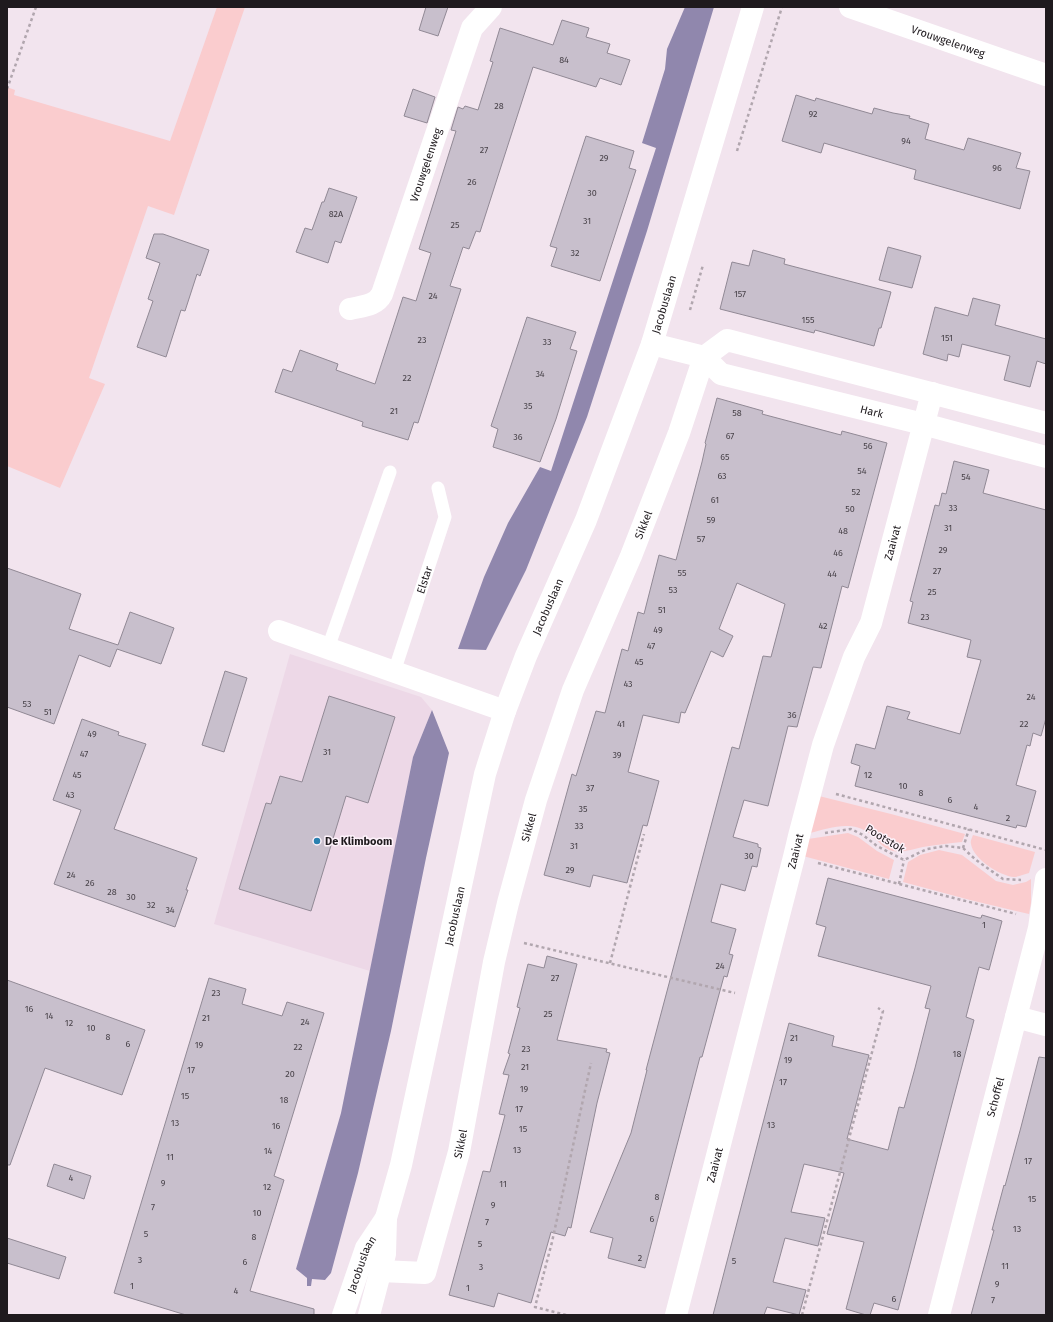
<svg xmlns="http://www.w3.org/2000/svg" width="1053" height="1322" font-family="'Fira Sans',sans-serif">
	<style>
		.built { fill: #edd8e7 }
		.green { fill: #faccce }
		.water { fill: #9087ad }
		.building { fill: #c8bfcc; stroke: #918995 }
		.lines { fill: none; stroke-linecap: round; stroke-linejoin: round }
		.path { stroke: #b1a6ae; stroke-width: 2.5; stroke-dasharray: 3 3; stroke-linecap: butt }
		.service { stroke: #fff; stroke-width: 13 }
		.minor { stroke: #fff; stroke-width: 22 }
		.secondary { stroke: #fff; stroke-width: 22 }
		.poi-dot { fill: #2a81b0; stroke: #fdf2fa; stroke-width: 1.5 }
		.labels { text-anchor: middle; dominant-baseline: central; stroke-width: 3; stroke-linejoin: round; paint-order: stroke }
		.number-label { font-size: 9px; fill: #49434a }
		.street-label { font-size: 11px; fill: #1f1a1e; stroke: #fdf2fa }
		.poi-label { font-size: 11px; font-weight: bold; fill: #1f1a1e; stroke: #fdf2fa; text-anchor: start }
	</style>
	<rect width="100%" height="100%" fill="#f2e4ee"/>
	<polygon class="built" points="290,654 421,697 432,710 413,757 370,971 214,924"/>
	<g class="green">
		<polygon points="217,7 245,7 174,215 148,206 89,378 105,384 60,488 7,466 7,87 15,90 14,95 170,141"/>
		<path d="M 819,796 L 891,814 L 965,834 L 962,842 C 949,843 936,845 923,847 C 912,849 904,853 893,851 C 882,849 877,838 869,833 C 851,820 829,828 810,833 Z"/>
		<polygon points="848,833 858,837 877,851 894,860 889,879 803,856 808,839"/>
		<path d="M 973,835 L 1035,852 L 1029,873 C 1024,874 1019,877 1014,877 C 1000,876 973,859 971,844 C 970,841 972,838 973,835 Z"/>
		<polygon points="939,850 962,855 996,881 1013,885 1026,882 1031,879 1031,903 1029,914 970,900 903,882 908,862 920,855"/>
	</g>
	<g class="water">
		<polygon points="685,7 714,7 647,231 587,417 526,570 486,650 458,649 484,577 508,523 540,467 551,471 656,148 642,143 665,69 667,49"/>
		<polygon points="432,710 449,753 426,858 391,1031 358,1173 331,1273 325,1280 312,1279 311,1286 307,1286 307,1278 296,1269 341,1113 413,757"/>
	</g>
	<g class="building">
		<polygon points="426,7 448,7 438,36 419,30"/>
		<polygon points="562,20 589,28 586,37 610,44 607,53 630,60 621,85 600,78 596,87 533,67 480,232 476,231 469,249 463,247 450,286 461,289 418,423 414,422 408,440 362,426 363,422 275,392 283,369 292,372 300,350 338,364 336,370 375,384 403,297 416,301 431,253 419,249 456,131 451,130 458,107 463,109 465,106 478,110 493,62 490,61 500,28 553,45"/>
		<polygon points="413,89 435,97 427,123 404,116"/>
		<polygon points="796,95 815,101 816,98 872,114 874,108 893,113 910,116 909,118 929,124 925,139 964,150 968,138 1021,153 1016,168 1030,171 1020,209 914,179 916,170 824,143 821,153 782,141"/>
		<polygon points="586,136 634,151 629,168 636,170 600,281 551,266 557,248 550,246"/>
		<polygon points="329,188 357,197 341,243 335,241 328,263 296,252 305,228 312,230 322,202 324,202"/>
		<polygon points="154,234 163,234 209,250 200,276 197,274 185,311 181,310 166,357 137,347 153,301 148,299 160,263 146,258"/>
		<polygon points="888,247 921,256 912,288 879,280"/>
		<polygon points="753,250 785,259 784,264 891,292 881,328 879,328 874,346 815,330 814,333 720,309 732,262 749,266"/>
		<polygon points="973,298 1000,305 995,325 1046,339 1046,364 1037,361 1030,387 1004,380 1010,356 962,344 959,357 948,354 947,361 923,354 935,307 968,316"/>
		<polygon points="527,317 576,332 570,349 577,351 556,419 540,462 493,447 498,429 491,426"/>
		<polygon points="717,398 763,411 762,414 841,435 842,431 887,443 848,588 842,586 821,668 813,667 797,727 788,726 768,806 744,800 733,837 758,844 758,847 761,848 757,867 752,866 745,891 721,884 711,922 736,929 729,954 733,955 727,977 724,976 702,1057 700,1057 645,1268 608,1258 613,1238 590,1232 631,1133 647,1070 646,1070 732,747 739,749 763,656 771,657 785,604 737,583 719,629 733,636 723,657 711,651 685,713 681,712 679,723 643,715 628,772 659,781 647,826 643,825 627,883 593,875 590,887 544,875 572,774 576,776 596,711 605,713 622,649 628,651 638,612 644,614 659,555 676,560 702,462 706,444 705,443"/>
		<polygon points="954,461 989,470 983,493 1046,510 1046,718 1041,736 1033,733 1030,746 1027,745 1016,785 1036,791 1026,827 1017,825 1016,828 855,786 860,766 851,763 856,744 875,749 887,706 910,712 907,719 960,734 981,660 967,657 971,640 908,623 913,602 910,601 935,505 939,506 942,493 946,494"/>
		<polygon points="7,568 81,594 69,629 118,645 130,612 174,628 161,664 117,649 110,667 79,655 54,724 7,707"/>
		<polygon points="225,671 247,678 224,752 202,745"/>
		<polygon points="329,696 395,717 368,803 346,796 311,911 239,889 266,803 271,804 280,776 302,782"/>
		<polygon points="82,719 119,732 118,735 146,744 114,829 197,858 186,890 188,890 175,927 54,884 81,810 53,800"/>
		<polygon points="828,878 979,918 981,918 982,915 1002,921 989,970 979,967 966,1017 974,1020 898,1310 874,1303 870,1315 866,1315 846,1309 864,1242 827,1234 844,1173 804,1164 791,1212 825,1218 818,1246 785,1238 773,1282 806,1290 799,1315 767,1307 764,1315 713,1315 789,1023 834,1036 832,1046 869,1055 847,1139 888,1150 899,1107 904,1108 915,1068 930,1009 925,1008 931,986 818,956 826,927 816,924"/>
		<polygon points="547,956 577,964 557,1040 607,1049 606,1052 610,1053 597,1103 571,1228 568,1227 565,1236 551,1232 531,1303 498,1293 494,1307 449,1295 483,1171 490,1172 505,1115 499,1114 509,1075 503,1074 510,1054 508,1053 520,1008 517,1007 528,964 544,968"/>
		<polygon points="209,978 246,989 242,1004 282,1016 287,1002 324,1013 274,1176 284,1180 250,1291 314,1309 314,1315 186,1315 114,1293"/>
		<polygon points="7,980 145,1030 122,1095 45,1068 10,1165 7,1165"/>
		<polygon points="1039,1057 1046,1058 1046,1315 971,1315 994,1230 992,1230 1004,1185 1005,1186 1021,1127"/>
		<polygon points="54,1164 91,1176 84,1199 47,1186"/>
		<polygon points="7,1238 66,1257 59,1279 7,1263"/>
	</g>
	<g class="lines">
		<g class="path">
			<polyline points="7,89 36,7"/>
			<polyline points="737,151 782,7"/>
			<polyline points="690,310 703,265"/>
			<polyline points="836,794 1046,850"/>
			<polyline points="825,833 851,829 863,835 877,846 904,860 927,849 946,846 963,848 976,860 1003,879 1021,880"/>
			<polyline points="963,848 969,829"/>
			<polyline points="818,863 1016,914"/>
			<polyline points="899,884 904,860"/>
			<polyline points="524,943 735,993"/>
			<polyline points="610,963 644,834"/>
			<polyline points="566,1315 535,1307 552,1242 591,1063"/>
			<polyline points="802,1315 883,1011 878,1008"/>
		</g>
		<g class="service">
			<polyline points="328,648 390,472"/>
			<path id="s1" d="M 394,672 L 445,517 L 438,488"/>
		</g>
		<g class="minor">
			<path id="s2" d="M 850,7 L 1046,75"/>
			<path id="s3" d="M 350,309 C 362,306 376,306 382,294 L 472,28 L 491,7"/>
			<path id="s4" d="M 652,344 L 704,357 L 721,374 L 923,424 L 1046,457"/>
			<polyline points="704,357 727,340 1046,423"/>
			<polyline points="279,631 505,711"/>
			<polyline points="1016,1017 1046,1025"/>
			<path id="s5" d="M 381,1271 L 425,1273 L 459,1152 L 494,962 L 508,903 L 536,800 L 573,690 L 631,556 L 679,433 L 704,357"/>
			<path id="s6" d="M 676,1315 L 794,857 L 799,836 L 823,745 L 854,657 L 871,623 L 932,393"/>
			<path id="s7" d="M 939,1315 L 1039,928 L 1046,879"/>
		</g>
		<g class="secondary">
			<path id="s8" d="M 343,1315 L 366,1248 L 386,1218"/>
			<path id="s9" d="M 369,1315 L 385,1254 L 386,1218 L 401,1165 L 485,774 L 505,711 L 526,656 L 586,520 L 652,344 L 753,7"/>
		</g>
	</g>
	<circle class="poi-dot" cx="317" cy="841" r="4"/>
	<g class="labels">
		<g class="number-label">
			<text x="564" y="60">84</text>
			<text x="499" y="106">28</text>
			<text x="813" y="114">92</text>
			<text x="906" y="141">94</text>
			<text x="484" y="150">27</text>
			<text x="604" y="158">29</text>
			<text x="997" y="168">96</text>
			<text x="472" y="182">26</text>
			<text x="592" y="193">30</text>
			<text x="336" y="214">82A</text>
			<text x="587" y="221">31</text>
			<text x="455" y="225">25</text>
			<text x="575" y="253">32</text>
			<text x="740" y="294">157</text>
			<text x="433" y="296">24</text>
			<text x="808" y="320">155</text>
			<text x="947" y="338">151</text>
			<text x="422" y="340">23</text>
			<text x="547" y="342">33</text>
			<text x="540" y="374">34</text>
			<text x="407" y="378">22</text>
			<text x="528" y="406">35</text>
			<text x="394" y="411">21</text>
			<text x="737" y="413">58</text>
			<text x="730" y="436">67</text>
			<text x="518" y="437">36</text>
			<text x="868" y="446">56</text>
			<text x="725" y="457">65</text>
			<text x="862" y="471">54</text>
			<text x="722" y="476">63</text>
			<text x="966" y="477">54</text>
			<text x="856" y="492">52</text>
			<text x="715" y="500">61</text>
			<text x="953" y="508">33</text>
			<text x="850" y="509">50</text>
			<text x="711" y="520">59</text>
			<text x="948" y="528">31</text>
			<text x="843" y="531">48</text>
			<text x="701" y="539">57</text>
			<text x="943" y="550">29</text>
			<text x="838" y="553">46</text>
			<text x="937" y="571">27</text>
			<text x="682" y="573">55</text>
			<text x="832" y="574">44</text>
			<text x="673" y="590">53</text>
			<text x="932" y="592">25</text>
			<text x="662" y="610">51</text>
			<text x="925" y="617">23</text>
			<text x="823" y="626">42</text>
			<text x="658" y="630">49</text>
			<text x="651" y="646">47</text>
			<text x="639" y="662">45</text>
			<text x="628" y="684">43</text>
			<text x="1031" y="697">24</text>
			<text x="27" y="704">53</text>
			<text x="48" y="712">51</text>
			<text x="792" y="715">36</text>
			<text x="621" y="724">41</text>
			<text x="1024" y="724">22</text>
			<text x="92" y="734">49</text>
			<text x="327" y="752">31</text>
			<text x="84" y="754">47</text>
			<text x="617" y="755">39</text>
			<text x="77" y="775">45</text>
			<text x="868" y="775">12</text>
			<text x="903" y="786">10</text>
			<text x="590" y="788">37</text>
			<text x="921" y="793">8</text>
			<text x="70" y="795">43</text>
			<text x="950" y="800">6</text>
			<text x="976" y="807">4</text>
			<text x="583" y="809">35</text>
			<text x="1008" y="818">2</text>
			<text x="579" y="826">33</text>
			<text x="574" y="846">31</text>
			<text x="749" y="856">30</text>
			<text x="570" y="870">29</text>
			<text x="71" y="875">24</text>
			<text x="90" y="883">26</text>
			<text x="112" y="892">28</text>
			<text x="131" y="897">30</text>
			<text x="151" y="905">32</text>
			<text x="170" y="910">34</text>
			<text x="984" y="925">1</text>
			<text x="720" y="966">24</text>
			<text x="555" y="978">27</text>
			<text x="216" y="993">23</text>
			<text x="29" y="1009">16</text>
			<text x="548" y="1014">25</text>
			<text x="49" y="1016">14</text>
			<text x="206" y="1018">21</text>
			<text x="305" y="1022">24</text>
			<text x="69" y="1023">12</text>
			<text x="91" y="1028">10</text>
			<text x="108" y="1037">8</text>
			<text x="794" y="1038">21</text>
			<text x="128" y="1044">6</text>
			<text x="199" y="1045">19</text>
			<text x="298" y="1047">22</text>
			<text x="526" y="1049">23</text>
			<text x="957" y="1054">18</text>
			<text x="788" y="1060">19</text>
			<text x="525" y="1067">21</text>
			<text x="191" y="1070">17</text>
			<text x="290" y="1074">20</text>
			<text x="783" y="1082">17</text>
			<text x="524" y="1089">19</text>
			<text x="185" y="1096">15</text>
			<text x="284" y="1100">18</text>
			<text x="519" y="1109">17</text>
			<text x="175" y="1123">13</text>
			<text x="771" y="1125">13</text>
			<text x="276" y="1126">16</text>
			<text x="523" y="1129">15</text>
			<text x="517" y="1150">13</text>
			<text x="268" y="1151">14</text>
			<text x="170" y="1157">11</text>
			<text x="1028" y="1161">17</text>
			<text x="71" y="1178">4</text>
			<text x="163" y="1183">9</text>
			<text x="503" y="1184">11</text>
			<text x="267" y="1187">12</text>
			<text x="657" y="1197">8</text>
			<text x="1032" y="1199">15</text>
			<text x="493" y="1205">9</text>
			<text x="153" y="1207">7</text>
			<text x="257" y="1213">10</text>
			<text x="652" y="1219">6</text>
			<text x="487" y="1222">7</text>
			<text x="1017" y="1229">13</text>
			<text x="146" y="1234">5</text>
			<text x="254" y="1237">8</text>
			<text x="480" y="1244">5</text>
			<text x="640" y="1258">2</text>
			<text x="140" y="1260">3</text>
			<text x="734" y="1261">5</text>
			<text x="245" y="1262">6</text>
			<text x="1005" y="1266">11</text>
			<text x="481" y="1267">3</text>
			<text x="997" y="1284">9</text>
			<text x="132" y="1286">1</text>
			<text x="468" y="1288">1</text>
			<text x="236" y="1291">4</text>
			<text x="894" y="1299">6</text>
			<text x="993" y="1300">7</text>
		</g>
		<g class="street-label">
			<text stroke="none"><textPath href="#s2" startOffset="104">Vrouwgelenweg</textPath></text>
			<text stroke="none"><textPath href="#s3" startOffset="173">Vrouwgelenweg</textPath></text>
			<text stroke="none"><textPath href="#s9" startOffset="1057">Jacobuslaan</textPath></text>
			<text stroke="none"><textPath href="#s4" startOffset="233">Hark</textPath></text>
			<text stroke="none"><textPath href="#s5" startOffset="826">Sikkel</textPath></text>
			<text stroke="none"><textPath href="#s6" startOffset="803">Zaaivat</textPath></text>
			<text stroke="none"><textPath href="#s1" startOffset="97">Elstar</textPath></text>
			<text stroke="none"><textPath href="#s9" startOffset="733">Jacobuslaan</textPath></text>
			<text stroke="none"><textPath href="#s5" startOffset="502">Sikkel</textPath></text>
			<text transform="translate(885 839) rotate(31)">Pootstok</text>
			<text stroke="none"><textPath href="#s6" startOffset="479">Zaaivat</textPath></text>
			<text stroke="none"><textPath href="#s9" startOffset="409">Jacobuslaan</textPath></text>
			<text stroke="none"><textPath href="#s7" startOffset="225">Schoffel</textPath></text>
			<text stroke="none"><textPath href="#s5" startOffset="178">Sikkel</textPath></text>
			<text stroke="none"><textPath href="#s6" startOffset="155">Zaaivat</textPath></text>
			<text stroke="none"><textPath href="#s8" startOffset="54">Jacobuslaan</textPath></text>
		</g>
		<g class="poi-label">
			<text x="325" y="841">De Klimboom</text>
		</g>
	</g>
	<rect width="1053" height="1322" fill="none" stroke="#1f1a1e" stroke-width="16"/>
</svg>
